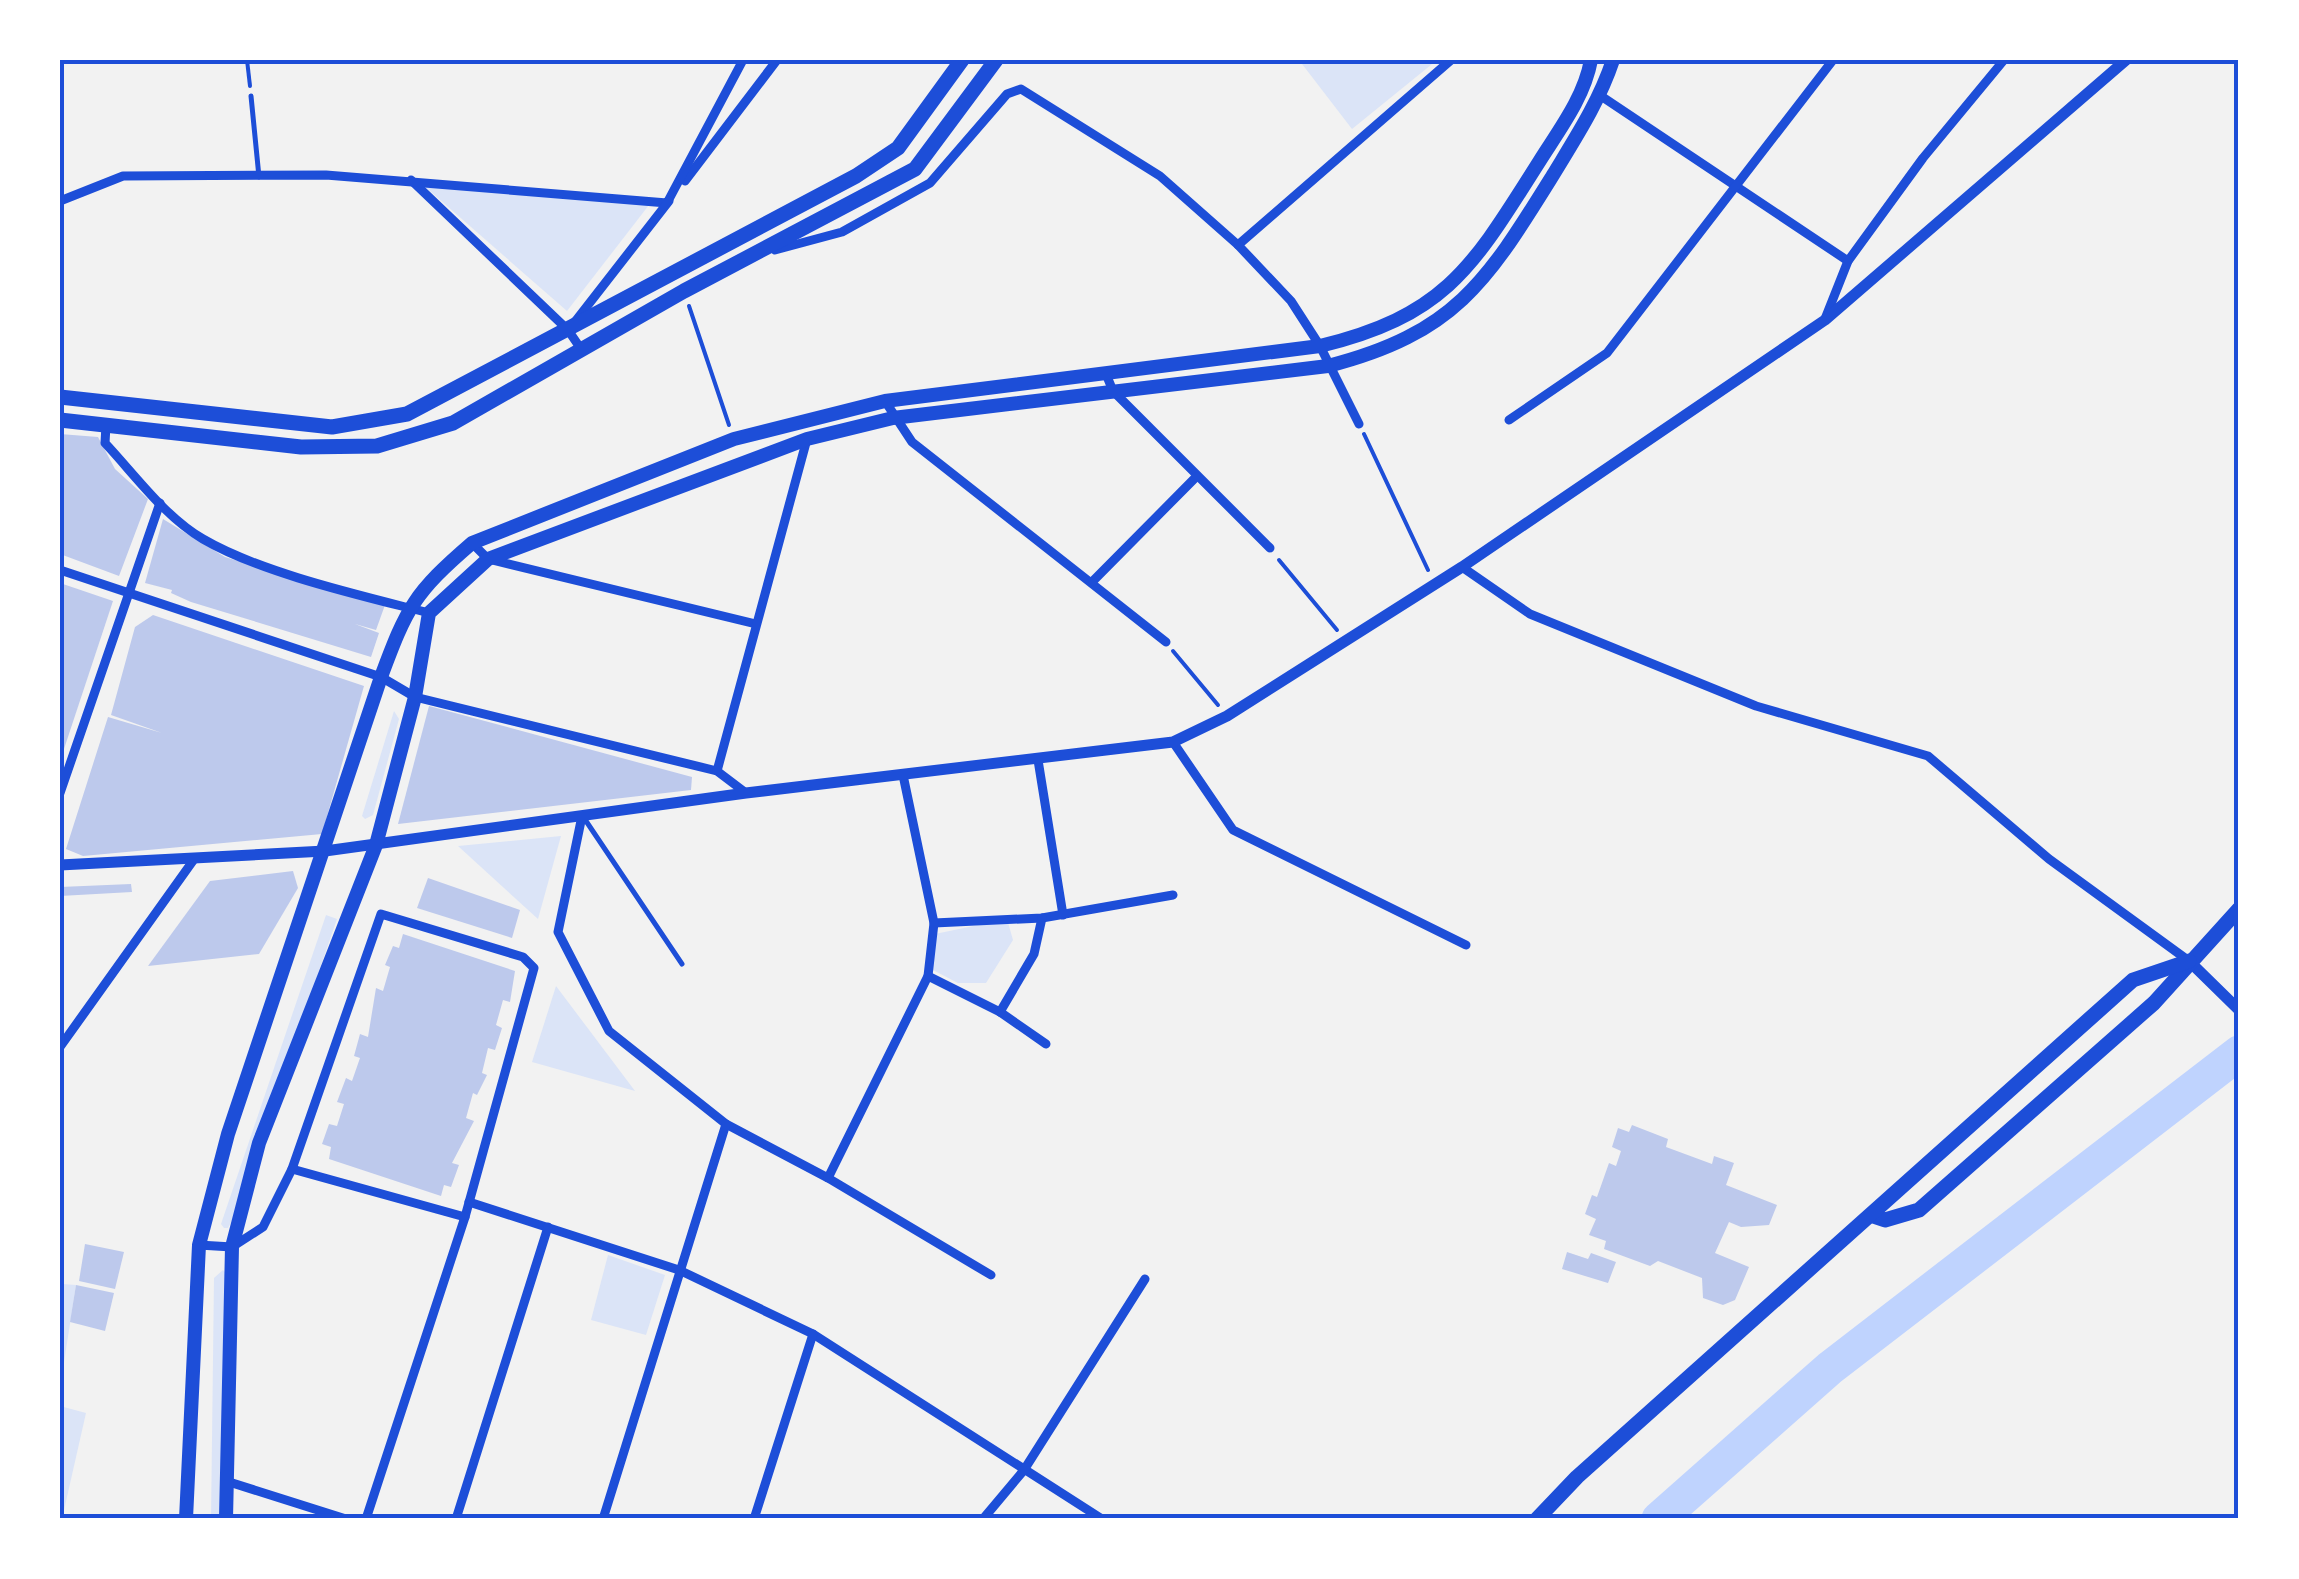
<svg xmlns="http://www.w3.org/2000/svg" width="2299" height="1579" font-family="Merriweather,serif">
	<style>
		.green { fill: #dbe4f7 }
		.lines { fill: none; stroke-linecap: round; stroke-linejoin: round }
		.river { stroke: #bfd3fe; stroke-width: 35 }
		.building { fill: #bdc9ec }
		.path { stroke: #1d4ed8; stroke-width: 4 }
		.service { stroke: #1d4ed8; stroke-width: 5 }
		.minor { stroke: #1d4ed8; stroke-width: 9 }
		.tertiary { stroke: #1d4ed8; stroke-width: 11 }
		.secondary { stroke: #1d4ed8; stroke-width: 14 }
		.primary { stroke: #1d4ed8; stroke-width: 15 }
		.trunk { stroke: #1d4ed8; stroke-width: 15 }
		.neatline { fill: none; stroke: #1d4ed8; stroke-width: 4 }
	</style>
	<rect width="100%" height="100%" fill="#f2f2f2"/>
	<g class="green">
		<polygon points="1299,60 1437,60 1352,129"/>
		<polygon points="423,185 649,205 567,311"/>
		<polygon points="394,711 399,719 373,815 365,819 362,816"/>
		<polygon points="561,836 538,919 458,846"/>
		<polygon points="326,915 337,919 234,1217 228,1228 224,1228 221,1224"/>
		<polygon points="1007,919 1013,940 986,983 958,983 931,969 935,934"/>
		<polygon points="556,986 635,1091 532,1062"/>
		<polygon points="608,1255 665,1275 646,1335 591,1320"/>
		<polygon points="223,1270 227,1274 222,1519 211,1519 214,1278"/>
		<polygon points="62,1284 76,1285 60,1388 60,1293"/>
		<polygon points="60,1406 86,1413 62,1519 60,1519"/>
	</g>
	<g class="lines">
		<polyline class="river" points="1659,1519 1830,1368 2239,1053"/>
	</g>
	<g class="building">
		<polygon points="60,434 98,437 115,469 148,499 119,576 60,554"/>
		<polygon points="163,519 225,557 385,605 376,630 355,624 379,633 371,657 191,602 171,593 172,590 145,583"/>
		<polygon points="60,583 113,601 61,758 60,758"/>
		<polygon points="153,615 364,686 322,834 83,856 66,849 108,717 162,733 111,715 135,627"/>
		<polygon points="429,706 692,777 691,790 398,824"/>
		<polygon points="293,871 298,888 259,954 148,966 210,881"/>
		<polygon points="428,878 520,910 512,938 417,908"/>
		<polygon points="131,884 132,892 60,896 60,887"/>
		<polygon points="403,934 515,971 510,1002 503,1000 496,1025 502,1028 495,1050 488,1048 482,1073 487,1075 477,1095 473,1093 466,1118 474,1121 452,1163 459,1165 451,1187 444,1185 441,1196 329,1159 331,1147 322,1144 329,1124 337,1126 344,1104 337,1102 346,1078 352,1081 360,1058 354,1056 360,1034 368,1037 376,988 383,991 390,967 385,965 393,946 399,948"/>
		<polygon points="1632,1125 1668,1139 1666,1147 1712,1164 1714,1156 1734,1163 1726,1185 1777,1205 1769,1225 1741,1227 1729,1222 1715,1253 1749,1267 1735,1300 1723,1305 1703,1298 1702,1278 1658,1261 1650,1266 1604,1249 1606,1241 1589,1235 1596,1219 1585,1214 1592,1195 1597,1197 1609,1163 1616,1166 1621,1151 1612,1147 1618,1128 1629,1132"/>
		<polygon points="85,1244 124,1252 115,1289 79,1281"/>
		<polygon points="1567,1252 1588,1259 1591,1253 1616,1262 1608,1283 1562,1269"/>
		<polygon points="76,1285 114,1293 105,1331 70,1322"/>
	</g>
	<g class="lines">
		<g class="path">
			<polyline points="247,60 250,86"/>
			<polyline points="689,306 729,425"/>
			<polyline points="1364,434 1428,570"/>
			<polyline points="1279,560 1337,630"/>
			<polyline points="1173,651 1218,705"/>
		</g>
		<g class="service">
			<polyline points="251,96 259,177"/>
			<polyline points="584,818 682,964"/>
		</g>
		<g class="minor">
			<polyline points="1601,96 1848,261"/>
			<polyline points="411,180 568,330 581,349"/>
			<polyline points="685,181 777,60"/>
			<polyline points="60,201 123,176 326,175 667,203 743,60"/>
			<polyline points="1238,245 1451,60"/>
			<polyline points="775,250 842,232 930,183 1007,94 1021,89 1160,176 1238,245 1291,301 1320,346 1359,424"/>
			<polyline points="1825,319 1848,261 1923,158 2004,60"/>
			<polyline points="574,323 669,201"/>
			<polyline points="1106,374 1113,391 1270,548"/>
			<polyline points="885,401 912,442 1166,642"/>
			<polyline points="1509,420 1607,353 1833,60"/>
			<path d="M 106,425 L 105,443 C 135,475 165,517 203,539 C 261,573 363,596 429,613"/>
			<polyline points="472,543 488,559 756,624"/>
			<polyline points="1462,567 1530,614 1756,706 1928,756 2049,859 2189,961"/>
			<polyline points="60,570 381,677 415,697 717,771 746,793"/>
			<polyline points="1093,581 1196,477"/>
			<polyline points="1173,742 1233,830 1466,945"/>
			<polyline points="1038,760 1063,915"/>
			<polyline points="717,771 807,439"/>
			<polyline points="60,793 160,503"/>
			<polyline points="582,816 558,932 609,1031 726,1124 828,1178 991,1275"/>
			<polyline points="934,923 1042,918 1173,895"/>
			<polyline points="928,976 1000,1012 1046,1044"/>
			<polyline points="1000,1012 1034,954 1042,918"/>
			<polyline points="60,1047 195,858"/>
			<polyline points="292,1169 381,914 523,957 534,968 465,1217 366,1519"/>
			<polyline points="828,1178 928,976 934,923 903,775"/>
			<polyline points="469,1202 679,1270 813,1334 1102,1519"/>
			<polyline points="199,1245 232,1247 263,1227 292,1169 465,1217"/>
			<polyline points="226,1481 346,1519"/>
			<polyline points="456,1519 548,1227"/>
			<polyline points="603,1519 726,1124"/>
			<polyline points="754,1519 813,1334"/>
			<polyline points="983,1519 1024,1470 1145,1279"/>
		</g>
		<g class="tertiary">
			<polyline points="60,865 325,851 746,793 1173,742 1227,716 1462,567 1825,320 2126,60"/>
			<polyline points="2189,961 2239,1010"/>
		</g>
		<g class="secondary">
			<path d="M 186,1519 L 199,1245 L 228,1134 L 381,677 C 407,607 414,593 472,543 L 734,439 L 885,401 L 1320,346 C 1447,315 1473,266 1539,162 C 1559,130 1584,98 1591,60"/>
			<path d="M 226,1519 L 232,1247 L 259,1143 L 376,845 L 415,697 L 429,613 L 488,559 L 807,439 L 893,418 L 1328,366 C 1456,333 1487,281 1553,175 C 1576,137 1599,102 1613,60"/>
		</g>
		<g class="primary">
			<polyline points="60,397 332,427 407,414 856,176 898,148 962,60"/>
			<polyline points="60,420 301,447 377,446 453,423 684,291 915,169 996,60"/>
		</g>
		<g class="trunk">
			<polyline points="1873,1216 1885,1220 1919,1210 2154,1003 2239,909"/>
			<polyline points="1537,1519 1577,1477 2133,980 2189,961"/>
		</g>
	</g>
	<rect width="2299" height="1579" fill="none" stroke="#ffffff" stroke-width="125"/>
	<rect x="62" y="62" width="2174" height="1454" class="neatline"/>
</svg>
